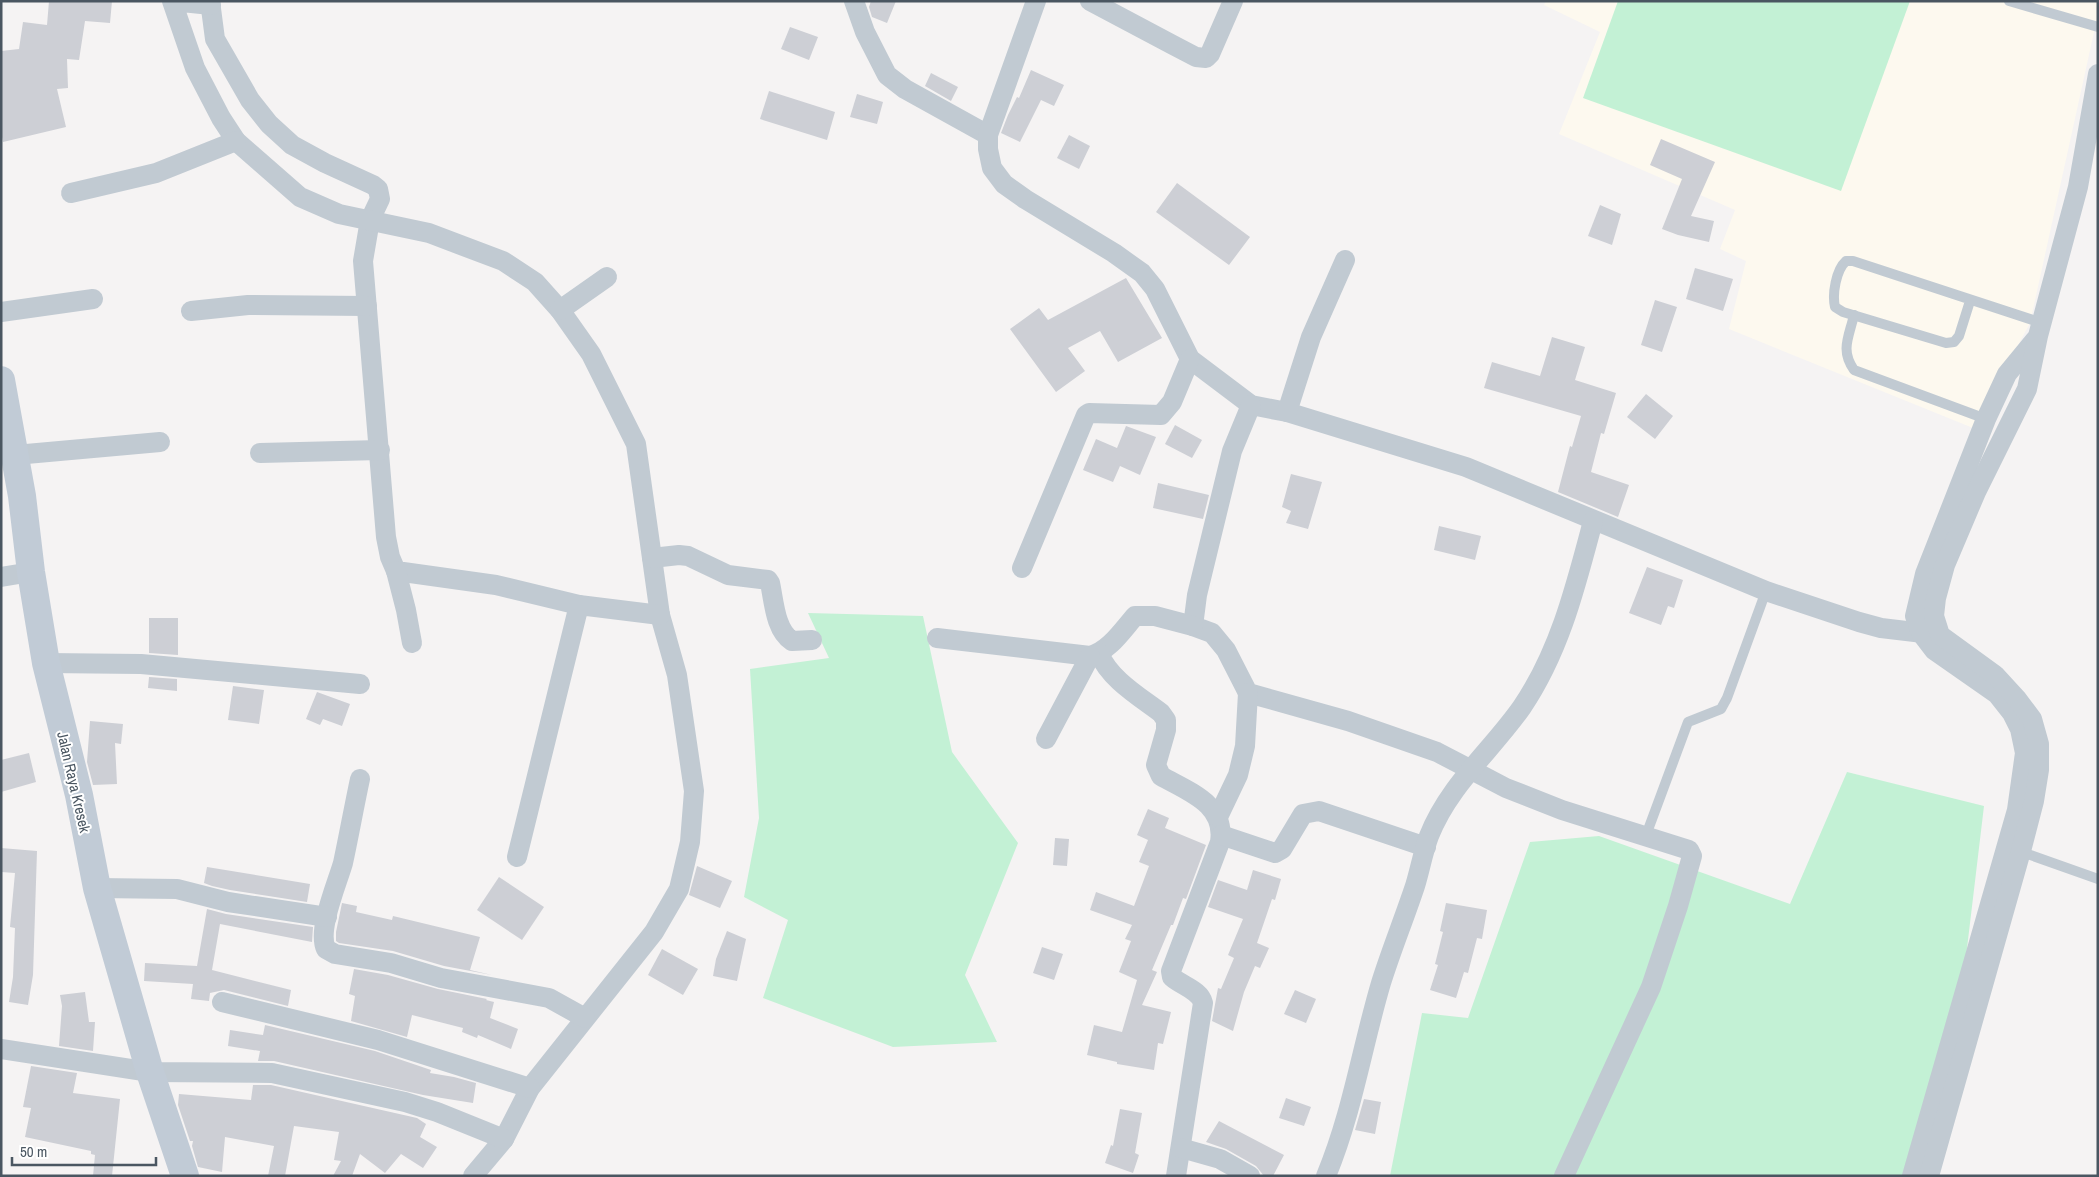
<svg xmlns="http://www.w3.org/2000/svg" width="2099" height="1177" font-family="'Archivo Narrow',sans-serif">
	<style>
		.commercial { fill: #fdf9ef }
		.green { fill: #c3f1d5 }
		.building { fill: #cdcfd5 }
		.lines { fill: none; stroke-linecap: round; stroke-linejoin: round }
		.service { stroke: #c1cad2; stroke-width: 10 }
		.minor { stroke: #c1cad2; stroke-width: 20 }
		.secondary { stroke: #c1cbd6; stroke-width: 28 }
		.labels { text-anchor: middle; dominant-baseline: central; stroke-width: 4; stroke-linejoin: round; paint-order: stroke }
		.street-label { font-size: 15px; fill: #4a5661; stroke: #fff }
	</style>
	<rect width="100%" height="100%" fill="#f5f3f3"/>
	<polygon class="commercial" points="1546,1 2098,1 2098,14 2030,323 1973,428 1729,329 1746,261 1720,249 1735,210 1559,134 1600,32 1544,5"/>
	<g class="green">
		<polygon points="1618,1 1910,1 1841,191 1583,98"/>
		<polygon points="808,613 923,616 952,752 1018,843 965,975 997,1042 893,1047 763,998 788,920 744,897 759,818 750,669 829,658"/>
		<polygon points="1847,772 1984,806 1962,990 1908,1176 1390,1176 1422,1013 1468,1018 1530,842 1599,836 1790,904"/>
	</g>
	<g class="building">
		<polygon points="49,1 112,1 110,23 85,21 79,60 67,59 68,88 57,89 66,127 3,142 1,132 1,51 19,49 23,22 47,25"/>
		<polygon points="871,1 896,1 887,23 872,17 869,7"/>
		<polygon points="790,27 818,37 809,60 781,49"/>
		<polygon points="1031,70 1064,85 1054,106 1041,100 1020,142 1001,133 1008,115 1017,97 1019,98"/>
		<polygon points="931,73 958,87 951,101 925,86"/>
		<polygon points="769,91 835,112 827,140 760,119"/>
		<polygon points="857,94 883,102 877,124 850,117"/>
		<polygon points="1069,135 1090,146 1079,169 1057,158"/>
		<polygon points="1661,139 1715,162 1691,216 1714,221 1709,242 1678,235 1662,229 1682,179 1650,165"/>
		<polygon points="1177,183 1250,237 1229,265 1156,212"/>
		<polygon points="1600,205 1621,214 1612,245 1588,236"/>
		<polygon points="1695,268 1733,279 1723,311 1686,299"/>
		<polygon points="1126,278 1162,338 1118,362 1100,331 1068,348 1085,371 1056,392 1010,329 1039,308 1048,320"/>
		<polygon points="1655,300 1677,307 1662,352 1641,345"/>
		<polygon points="1552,337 1585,347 1575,380 1616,393 1604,434 1601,433 1591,472 1629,485 1618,517 1558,492 1570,446 1572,447 1581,416 1484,388 1492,362 1540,376"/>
		<polygon points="1646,394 1673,416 1655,439 1627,417"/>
		<polygon points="1175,425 1202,440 1192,458 1165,444"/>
		<polygon points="1126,426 1156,437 1140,475 1120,466 1113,482 1083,470 1096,439 1117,448"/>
		<polygon points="1291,474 1322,482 1308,529 1286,523 1291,511 1282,507"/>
		<polygon points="1158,483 1209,495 1203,519 1153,508"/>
		<polygon points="1439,526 1481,536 1475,560 1434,550"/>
		<polygon points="1647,567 1683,580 1674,608 1668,606 1661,625 1629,613"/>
		<polygon points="149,618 178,618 178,655 149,653"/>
		<polygon points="149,677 177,679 177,691 148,688"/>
		<polygon points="233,686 264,690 259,724 228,720"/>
		<polygon points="317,692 350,704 342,726 323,719 320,725 306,719"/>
		<polygon points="90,721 123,724 121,744 115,743 117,784 93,785 87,762"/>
		<polygon points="29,753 36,782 1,792 1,760"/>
		<polygon points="1148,809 1169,818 1165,828 1206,845 1186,899 1183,898 1173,925 1171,925 1152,970 1157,972 1142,1005 1171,1012 1163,1044 1158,1043 1154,1070 1117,1064 1117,1062 1087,1055 1094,1025 1122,1032 1137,980 1119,972 1131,941 1125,939 1132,925 1090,910 1096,892 1134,906 1149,866 1139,862 1148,840 1137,835"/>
		<polygon points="1055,838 1069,839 1067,866 1053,865"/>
		<polygon points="1,848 37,851 33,975 28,1005 9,1002 13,977 15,928 10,927 15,873 1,872"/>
		<polygon points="697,866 732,881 720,908 689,895"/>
		<polygon points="207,867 310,884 307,902 230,890 212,886 204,883"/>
		<polygon points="1253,870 1281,879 1275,900 1272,899 1257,943 1269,948 1260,968 1255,966 1244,992 1233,1031 1212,1021 1218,988 1221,989 1234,958 1228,955 1243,919 1208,907 1218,880 1247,890"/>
		<polygon points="499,877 544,907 522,940 477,910"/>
		<polygon points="342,903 357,906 356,912 392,920 393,916 480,937 470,970 492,975 444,966 393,951 339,943 336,941 336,932"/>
		<polygon points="1446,903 1487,910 1482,939 1477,938 1468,973 1464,972 1456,998 1430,990 1438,965 1435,964 1443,932 1440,931"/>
		<polygon points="207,909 226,914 313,927 312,942 220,924 212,970 291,990 288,1006 224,990 210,993 209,1001 191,999 193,984 144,981 145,963 197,966"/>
		<polygon points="727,931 746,939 737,981 713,976 716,959"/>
		<polygon points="1042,947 1063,954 1054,980 1033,973"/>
		<polygon points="662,949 698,969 683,995 648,975"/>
		<polygon points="354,969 388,975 438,989 487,999 486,1000 494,1002 490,1018 518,1029 511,1049 478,1035 477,1038 462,1032 463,1028 412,1015 407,1037 351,1021 355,996 349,994"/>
		<polygon points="1295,990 1316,999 1306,1023 1284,1014"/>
		<polygon points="85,992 89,1022 95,1022 93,1051 59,1046 62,1006 60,995"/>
		<polygon points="265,1025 375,1051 431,1070 430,1073 454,1077 476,1083 473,1103 423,1095 274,1061 258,1061 260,1051 228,1046 230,1030 263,1035"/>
		<polygon points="31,1066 77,1073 73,1093 120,1099 112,1176 93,1176 95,1155 91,1154 91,1151 25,1137 31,1108 23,1107"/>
		<polygon points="253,1085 271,1085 417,1118 426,1124 420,1137 437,1147 423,1168 401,1154 385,1173 360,1154 352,1176 333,1176 341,1161 334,1160 339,1132 294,1126 285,1176 268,1176 274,1146 225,1137 222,1172 198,1167 192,1146 193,1141 190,1141 178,1105 179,1094 251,1100"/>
		<polygon points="1286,1098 1311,1107 1304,1126 1279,1118"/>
		<polygon points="1364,1099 1381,1102 1375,1134 1355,1130"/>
		<polygon points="1120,1109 1142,1113 1135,1153 1139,1155 1133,1173 1105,1163 1111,1145 1113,1146"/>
		<polygon points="1219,1121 1284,1155 1273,1176 1264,1176 1256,1166 1226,1149 1206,1142"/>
	</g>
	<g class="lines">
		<g class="service">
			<polyline points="2009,1 2098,27"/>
			<path d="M 1970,301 L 1959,336 L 1954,342 L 1946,343 L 1843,312 L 1835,307 C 1832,294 1836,270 1846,261 L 1853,261 L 2042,323"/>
			<path d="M 1854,315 C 1849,337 1840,350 1854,370 L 1986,419"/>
			<polyline points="1645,838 1688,722 1721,709 1727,698 1766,591"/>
			<polyline points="2019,851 2098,879"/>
		</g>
		<g class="minor">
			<polyline points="210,1 215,39 250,100 269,124 292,145 325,163 373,185 378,189 380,199 370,220 363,261 386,537 390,557 396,571 496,585 579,605"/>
			<polyline points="854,1 865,32 887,75 905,89 988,135"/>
			<polyline points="1036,1 988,135 988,149 992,168 1004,184 1025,199 1114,253 1142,273 1155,289 1190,359 1251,405 1287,412 1466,467 1766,591 1859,622 1881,628 1940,635"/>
			<polyline points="1090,1 1173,45 1196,57 1206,58 1210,54 1233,1"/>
			<polyline points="211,5 172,1 195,68 221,118 236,141 300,197 339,214 429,233 503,261 535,282 560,310 591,354 636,444 660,615 677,675 694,791 690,842 679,889 654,932 530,1088 504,1139 473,1176"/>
			<polyline points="71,193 156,173 236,141"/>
			<polyline points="560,310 607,277"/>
			<polyline points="191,311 248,305 367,306"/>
			<polyline points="1,312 93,299"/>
			<polyline points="1251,405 1232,451 1197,595 1193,626 1212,633 1226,650 1248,693 1348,721 1437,752 1506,788 1562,810 1689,850 1692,856 1678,906 1651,987 1564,1176"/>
			<polyline points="1287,412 1311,337 1345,260"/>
			<polyline points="260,453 380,450"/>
			<polyline points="15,455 160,442"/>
			<path d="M 652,558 L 679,555 L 688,556 L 728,575 L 768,580 L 770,583 C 774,601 775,630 792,641 L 812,640"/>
			<polyline points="1022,568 1086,415 1089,413 1161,415 1172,402 1190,359"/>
			<polyline points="396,571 406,610 412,643"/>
			<polyline points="1,577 31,572"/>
			<path d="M 937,638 L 1090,656 C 1109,651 1122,631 1135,616 L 1155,616 L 1193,626"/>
			<path d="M 1099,653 C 1109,679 1140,697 1161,713 L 1166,720 L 1166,730 L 1156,765 L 1161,776 C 1189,792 1226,804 1220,842 L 1171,971 L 1172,977 C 1182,986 1200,990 1203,1003 L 1176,1176"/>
			<polyline points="46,663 141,664 360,684"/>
			<polyline points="1046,739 1090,656"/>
			<path d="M 360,779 C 354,807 349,835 343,863 C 337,884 317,930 326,949 L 335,954 L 391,963 L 441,978 L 549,998 L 585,1018"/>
			<polyline points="1218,817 1238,775 1245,746 1248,693"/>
			<polyline points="1221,835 1275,853 1282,849 1303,814 1319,811 1426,847"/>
			<polyline points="517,857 579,605 660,615"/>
			<polyline points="97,888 177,889 228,902 327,917"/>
			<polyline points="222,1002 378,1040 530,1088"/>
			<polyline points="1,1049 150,1072 272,1073 405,1102 437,1112 504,1139"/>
			<polyline points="1181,1148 1220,1159 1250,1176"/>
			<path d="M 1326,1176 C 1352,1114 1362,1047 1381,983 C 1391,951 1404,919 1415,886 C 1420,870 1423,852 1429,836 C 1449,785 1492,750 1522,707 C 1560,651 1576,585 1593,521"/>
			<polyline points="1912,1176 2017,810 2025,753 2020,729 2012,713 1997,694 1934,650 1921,633 1915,616 1925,574 1986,419 2007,374 2035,340"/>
			<polyline points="1929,1176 2021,851 2034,801 2039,770 2039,744 2032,719 2017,699 1995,675 1940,635 1934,616 1936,598 1945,565 1976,492 2027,389 2038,336 2078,187 2098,74"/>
		</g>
		<polyline class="secondary" points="1,380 22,496 31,572 46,663 79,795 97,888 150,1072 185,1176"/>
	</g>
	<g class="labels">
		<g class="street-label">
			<text transform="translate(74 782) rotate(77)">Jalan Raya Kresek</text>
		</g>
	</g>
	<rect width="2099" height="1177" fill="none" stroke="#4a5661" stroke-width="5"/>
	<path d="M12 1157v8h144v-8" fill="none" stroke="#4a5661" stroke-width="2.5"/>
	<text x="20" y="1157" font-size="15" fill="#4a5661" stroke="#ffffff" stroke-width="4" paint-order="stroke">50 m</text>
</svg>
